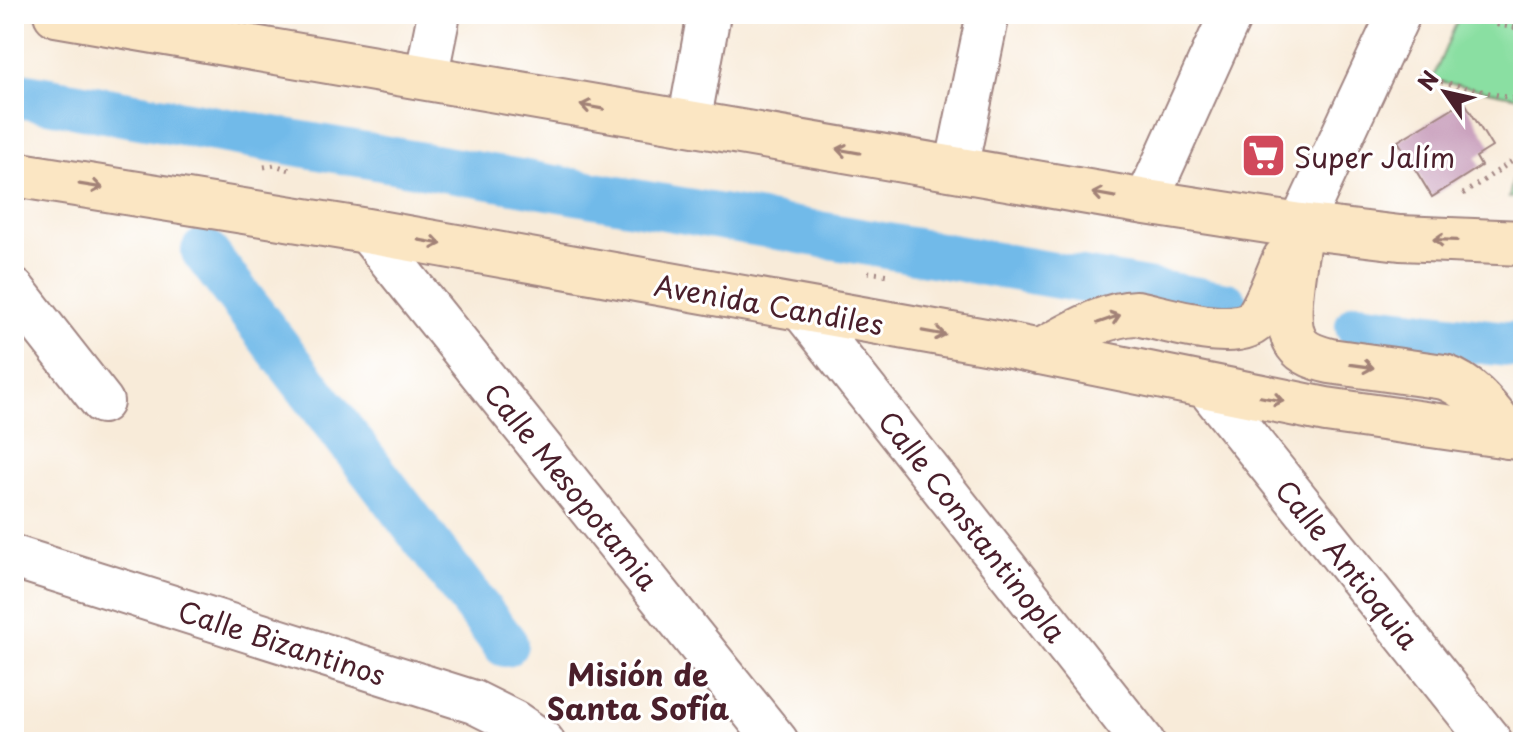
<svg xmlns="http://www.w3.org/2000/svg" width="1537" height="756" font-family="'Playpen Sans',sans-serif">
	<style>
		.green { fill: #8adfa2; stroke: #6a7f66; stroke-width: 2 }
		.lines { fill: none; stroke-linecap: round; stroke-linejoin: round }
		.canal { stroke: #71bae9; stroke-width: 46 }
		.building { fill: #caa2be }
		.minor-casing { stroke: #a18582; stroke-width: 46 }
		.secondary-casing { stroke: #a18582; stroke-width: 48 }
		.path { stroke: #a18582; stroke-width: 5; stroke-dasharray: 2 6; stroke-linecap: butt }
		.minor { stroke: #fff; stroke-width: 42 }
		.secondary { stroke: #fbe6c3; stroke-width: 44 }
		.oneway { stroke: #a28277 }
		.labels { text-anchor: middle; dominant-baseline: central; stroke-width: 6; stroke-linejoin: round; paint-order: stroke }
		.poi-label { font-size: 28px; fill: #4a1f2b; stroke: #fff; text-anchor: start }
		.street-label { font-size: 28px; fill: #4a1f2b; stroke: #fff }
		.neighbourhood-label { font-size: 30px; font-weight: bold; fill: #4a1f2b; stroke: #fff }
	</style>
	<rect width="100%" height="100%" fill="#fff"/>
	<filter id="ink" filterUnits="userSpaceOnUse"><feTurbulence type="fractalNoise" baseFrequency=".0125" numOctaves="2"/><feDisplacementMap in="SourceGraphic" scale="16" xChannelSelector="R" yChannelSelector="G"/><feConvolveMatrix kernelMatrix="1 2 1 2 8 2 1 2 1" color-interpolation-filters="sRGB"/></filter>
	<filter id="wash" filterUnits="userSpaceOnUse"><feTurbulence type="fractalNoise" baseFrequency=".006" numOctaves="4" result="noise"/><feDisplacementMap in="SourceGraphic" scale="32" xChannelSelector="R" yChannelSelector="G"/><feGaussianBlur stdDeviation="1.8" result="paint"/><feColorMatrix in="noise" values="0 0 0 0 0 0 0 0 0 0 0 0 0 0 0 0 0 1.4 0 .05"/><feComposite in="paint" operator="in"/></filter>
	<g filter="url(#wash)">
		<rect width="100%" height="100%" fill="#f8ebd9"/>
		<g class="green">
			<polygon points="1460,14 1523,14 1523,98 1432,80"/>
			<polygon points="1523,132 1523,197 1509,198"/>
		</g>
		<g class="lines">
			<g class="canal">
				<polyline points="14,94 1226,305"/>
				<polyline points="204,251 505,644"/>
				<polyline points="1358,326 1523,346"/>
			</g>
		</g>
		<g id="blocks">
			<polygon class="building" points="1464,101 1492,147 1476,157 1481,166 1432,197 1398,141"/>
		</g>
	</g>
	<g filter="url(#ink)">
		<use href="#blocks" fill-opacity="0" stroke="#a18582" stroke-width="2"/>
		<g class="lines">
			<defs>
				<g id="minor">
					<polyline points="426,78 439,14"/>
					<polyline points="689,123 709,14"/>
					<polyline points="956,169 988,14"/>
					<polyline points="1146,202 1231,14"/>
					<polyline points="1300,226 1399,14"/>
					<polyline points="367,231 777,742"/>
					<polyline points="14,290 102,402"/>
					<polyline points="803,311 1143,742"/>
					<polyline points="1206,386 1491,742"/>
					<polyline points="14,557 474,702 514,722 543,742"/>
				</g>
				<g id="secondary">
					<polyline points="56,14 1146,202 1300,226 1400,238 1523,243"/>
					<polyline points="14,174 367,231 996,343 1326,410 1523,438"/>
					<path d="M 1300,226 C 1297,255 1280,320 1297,344 C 1304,354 1318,358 1330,361 L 1444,377 C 1473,387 1489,412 1509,436"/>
					<path d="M 1039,352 C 1069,337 1102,314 1136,313 C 1164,318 1240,344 1258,317 C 1269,300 1276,278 1285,259"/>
				</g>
			</defs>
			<use href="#minor" class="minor-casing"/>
			<use href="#secondary" class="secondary-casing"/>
			<g class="path">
				<polyline points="1487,14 1487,18 1498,25 1523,29"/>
				<polyline points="1418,76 1523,101"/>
				<polyline points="264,167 275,165 290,170"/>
				<polyline points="1463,194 1523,154"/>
				<polyline points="868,272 889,275"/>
			</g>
			<use href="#minor" class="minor"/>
			<use href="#secondary" class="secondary"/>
		</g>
		<defs><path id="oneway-shaft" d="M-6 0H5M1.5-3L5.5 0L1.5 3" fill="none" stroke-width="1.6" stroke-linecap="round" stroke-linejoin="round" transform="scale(2)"/></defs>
		<g class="oneway">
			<use href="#oneway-shaft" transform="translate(592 107) rotate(-170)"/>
			<use href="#oneway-shaft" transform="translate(848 151) rotate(-170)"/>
			<use href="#oneway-shaft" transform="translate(91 186) rotate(9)"/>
			<use href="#oneway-shaft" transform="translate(1104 195) rotate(-170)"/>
			<use href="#oneway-shaft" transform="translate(1445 240) rotate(-178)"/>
			<use href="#oneway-shaft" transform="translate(430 242) rotate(10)"/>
			<use href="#oneway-shaft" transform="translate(1109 319) rotate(-19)"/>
			<use href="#oneway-shaft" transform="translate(934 333) rotate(10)"/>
			<use href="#oneway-shaft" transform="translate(1362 366) rotate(8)"/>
			<use href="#oneway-shaft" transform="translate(1272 399) rotate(11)"/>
		</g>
	</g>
	<defs>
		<symbol id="supermarket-square" viewBox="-11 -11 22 22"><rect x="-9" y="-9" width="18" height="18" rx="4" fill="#d1495b" stroke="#fff"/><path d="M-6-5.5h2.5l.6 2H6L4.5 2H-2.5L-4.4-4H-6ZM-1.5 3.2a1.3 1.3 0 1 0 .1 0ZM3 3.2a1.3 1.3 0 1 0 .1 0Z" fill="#fff"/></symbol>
	</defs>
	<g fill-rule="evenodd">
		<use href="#supermarket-square" x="1238" y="130" width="51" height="51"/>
	</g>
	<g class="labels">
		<g class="poi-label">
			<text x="1294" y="156">Super Jalím</text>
		</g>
		<g class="street-label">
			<text transform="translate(769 304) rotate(10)">Avenida Candiles</text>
			<text transform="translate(572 486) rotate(51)">Calle Mesopotamia</text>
			<text transform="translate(973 526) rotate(52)">Calle Constantinopla</text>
			<text transform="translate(1348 564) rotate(51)">Calle Antioquia</text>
			<text transform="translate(282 642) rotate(18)">Calle Bizantinos</text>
		</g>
		<g class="neighbourhood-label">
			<text x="638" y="673">Misión de<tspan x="638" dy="34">Santa Sofía</tspan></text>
		</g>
	</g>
	<rect width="1537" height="756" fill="none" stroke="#fff" stroke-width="48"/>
	<g transform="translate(1445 92) rotate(304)" stroke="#ffffff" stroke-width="6" paint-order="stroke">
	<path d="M0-6L14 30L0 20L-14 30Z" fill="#4a1f2b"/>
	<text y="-12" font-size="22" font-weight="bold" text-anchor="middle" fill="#4a1f2b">N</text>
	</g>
</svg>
